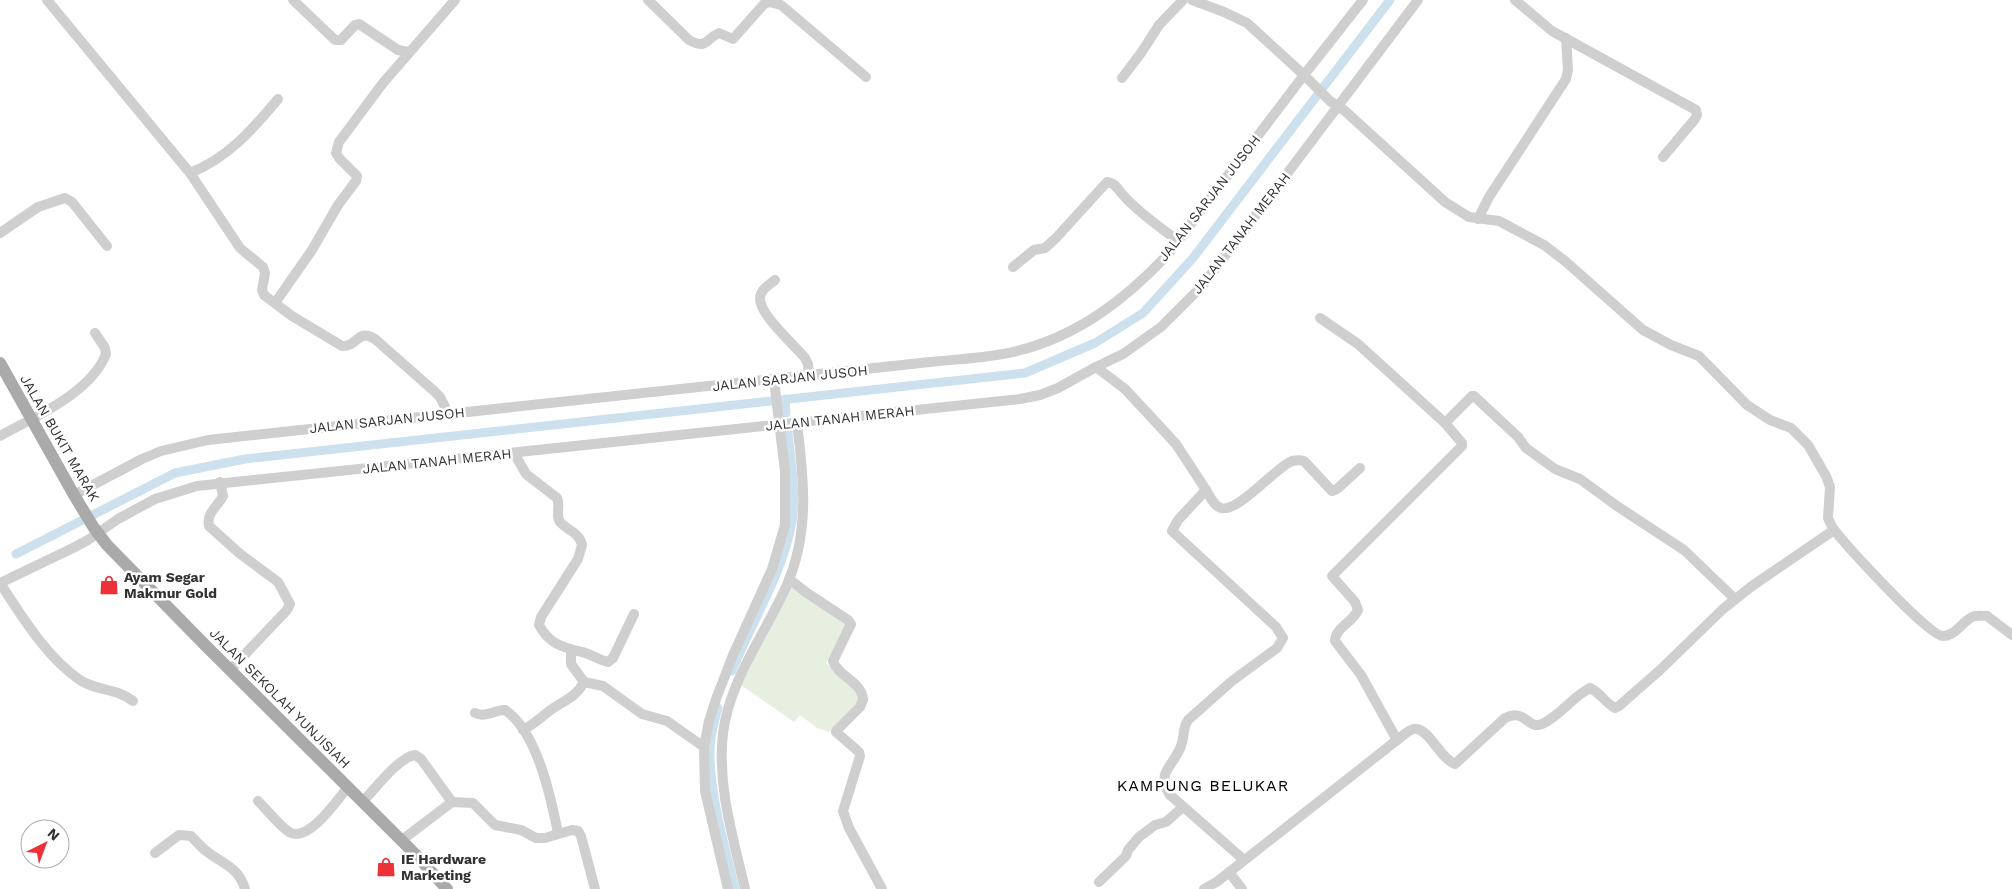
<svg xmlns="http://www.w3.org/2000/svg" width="2012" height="889" font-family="'Work Sans',sans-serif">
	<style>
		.green { fill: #e7efe0 }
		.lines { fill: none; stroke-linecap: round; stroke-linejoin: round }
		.canal { stroke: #cce0ee; stroke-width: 9 }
		.minor { stroke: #cfcfcf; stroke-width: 10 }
		.major { stroke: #aaa; stroke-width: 12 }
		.labels { text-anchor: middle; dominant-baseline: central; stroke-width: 5; stroke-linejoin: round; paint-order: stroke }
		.street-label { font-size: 14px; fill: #323232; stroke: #fff }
		.poi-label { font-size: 14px; font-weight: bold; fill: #323232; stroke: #fff; text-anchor: start }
		.quarter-label { font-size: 16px; letter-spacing: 1px; fill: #000; stroke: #fff }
	</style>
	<rect width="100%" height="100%" fill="#fff"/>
	<polygon class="green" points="788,584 841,618 847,626 826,663 854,687 860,701 830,732 817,728 800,715 794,722 738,683"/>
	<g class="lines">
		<g class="canal">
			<polyline points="785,399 786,413"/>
			<polyline points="16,554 175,473 245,459 1025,373 1095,343 1143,313 1193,258 1390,0"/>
			<path d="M 732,671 C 752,621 782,576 792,522 C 797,493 790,460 788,431"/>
			<path d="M 718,708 C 714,722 710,736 710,750 C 709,793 725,846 735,889"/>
		</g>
		<g class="minor">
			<path d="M 47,0 L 190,173 L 240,248 L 263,267 L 265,273 L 262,290 L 264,295 L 292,316 L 342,346 C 358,347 357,328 375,339 L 434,391 L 440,397 L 448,413"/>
			<polyline points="293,0 335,40 341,40 355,25 359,24 398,50 409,52"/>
			<path d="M 648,0 L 689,40 C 707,50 705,39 719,33 L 733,39 L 764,4 L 769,2 L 781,5 L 866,77"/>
			<path d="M 1192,0 L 1224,12 L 1247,23 L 1304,75 L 1330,101 L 1345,111 L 1445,202 L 1469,217 L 1499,221 L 1544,245 L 1565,261 L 1643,330 L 1671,345 L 1699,356 L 1747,405 L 1770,420 L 1791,428 L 1808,445 L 1826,476 L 1830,487 L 1828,518 L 1832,527 C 1844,543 1928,636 1943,636 C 1955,636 1962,622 1972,617 C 1975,615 1982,616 1987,616 L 2012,635"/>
			<polyline points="1515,0 1552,31 1696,110 1697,115 1695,119 1663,157"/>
			<polyline points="1122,78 1141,53 1159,25 1183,0"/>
			<path d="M 190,173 C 228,158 253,129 278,99"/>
			<polyline points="1478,219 1489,197 1566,79 1568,70 1566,38"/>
			<polyline points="0,233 38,207 65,198 72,202 107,246"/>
			<path d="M 1013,267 L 1034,250 L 1045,248 L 1056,238 L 1107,182 C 1116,183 1118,190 1124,196 C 1139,213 1160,227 1178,241"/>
			<path d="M 775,280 C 770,284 763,288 761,294 C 753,310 795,345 805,358 L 808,364 L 809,376"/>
			<polyline points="275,303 312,250 338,205 356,181 357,176 339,158 336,153 339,142 383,83 455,0"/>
			<path d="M 1320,318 L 1358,344 L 1445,423 L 1462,443 L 1462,446 L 1332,576 L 1355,602 L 1358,610 C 1353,622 1335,628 1335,641 L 1361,675 L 1397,740"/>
			<polyline points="1096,367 1125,389 1164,431 1176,444 1206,490"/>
			<polyline points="1445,423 1472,396 1474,396 1518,437 1526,448 1555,469 1580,479 1617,506 1684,550 1735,599"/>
			<path d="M 0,436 C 34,417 91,393 106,354 L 105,348 L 95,333"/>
			<path d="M 514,453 L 526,474 L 557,498 C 561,506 555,515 560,522 C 568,531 579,532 582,545 L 578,559 L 541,617 L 539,625 C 549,644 562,647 582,652 C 591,654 599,660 608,662 L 613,658 L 634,614"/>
			<path d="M 220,482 L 223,496 C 218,506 206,513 209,526 L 239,553 L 278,582 L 290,604 L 287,610 L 230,670"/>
			<path d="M 74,495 L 142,459 L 161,451 L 208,440 L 930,362 C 958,359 989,358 1017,351 C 1078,336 1126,299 1168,254 L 1304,75 L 1363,0"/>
			<path d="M 789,579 L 807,593 L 848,620 L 851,624 L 833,661 C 838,677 862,681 863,700 L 860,707 L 837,730 L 836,732 L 859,752 L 860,756 L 843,811 L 849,828 L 882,889"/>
			<polyline points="0,583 73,548 88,540 118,519 155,499 197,486 1020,399 1040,395 1058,388 1096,367 1123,354 1161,327 1203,285 1418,0"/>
			<path d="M 0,583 C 22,616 46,657 80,680 C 96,691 117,688 133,701"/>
			<polyline points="571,651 571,664 584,682 603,686 642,714 667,721 704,747"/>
			<path d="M 475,713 C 486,718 494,710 505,710 C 537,731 551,798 558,833"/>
			<path d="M 523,730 C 533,725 540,718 548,712 C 562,701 576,698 584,682"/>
			<path d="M 258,801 C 268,811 278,824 289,832 C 308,844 338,799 348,787"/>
			<path d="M 363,801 C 375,789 399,757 415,755 L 421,759 L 452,802"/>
			<polyline points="402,840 452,802 473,803 495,825 521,830 536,838 545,838 572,830 578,831 581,836 595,889"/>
			<path d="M 155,853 L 179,835 L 191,836 C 195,840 200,846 205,850 C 222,864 238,866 245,889"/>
			<path d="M 1244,860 L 1170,795 C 1155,772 1174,766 1181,746 C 1185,736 1182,729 1188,720 L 1232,681 L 1277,648 L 1283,638 L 1276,627 L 1172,531 L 1178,520 L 1206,490 C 1209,495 1214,506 1221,508 C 1238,513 1276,467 1292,461 C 1297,460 1300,460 1304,461 L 1332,491 L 1337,489 L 1360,468"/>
			<polyline points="1229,872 1242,889"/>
			<polyline points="1099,882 1126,856 1128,850 1139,837 1155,825 1166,822 1183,807"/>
			<polyline points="728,889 705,791 704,747 709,721 716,699 733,655 772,569 785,525 785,471 774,380"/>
			<path d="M 745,889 C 733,837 717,786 723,733 C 730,679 765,634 786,587 C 810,533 804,480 797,423"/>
			<path d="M 1204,889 L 1218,881 L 1406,733 C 1409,731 1413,728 1417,729 C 1430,731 1440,758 1455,764 L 1505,718 C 1526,708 1527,730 1542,724 C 1559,717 1572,697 1590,688 C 1600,692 1605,703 1615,708 L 1619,706 L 1660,670 L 1723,609 L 1752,586 L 1834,530"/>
		</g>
		<polyline class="major" points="0,363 74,495 94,528 107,545 204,644 417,856 447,889"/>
	</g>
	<defs>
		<symbol id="shop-bare" viewBox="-9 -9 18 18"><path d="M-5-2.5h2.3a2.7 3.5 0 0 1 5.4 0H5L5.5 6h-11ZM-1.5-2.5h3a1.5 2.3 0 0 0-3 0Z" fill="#ec3138" stroke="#fff" stroke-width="2.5" paint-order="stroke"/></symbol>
	</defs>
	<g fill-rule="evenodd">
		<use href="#shop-bare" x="95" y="571" width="28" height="28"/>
		<use href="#shop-bare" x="372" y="853" width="28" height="28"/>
	</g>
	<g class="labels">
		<g class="street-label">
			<text transform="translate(1209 198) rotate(-52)">JALAN SARJAN JUSOH</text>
			<text transform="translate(1241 233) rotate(-52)">JALAN TANAH MERAH</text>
			<text transform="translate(790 378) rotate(-6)">JALAN SARJAN JUSOH</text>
			<text transform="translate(840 418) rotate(-6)">JALAN TANAH MERAH</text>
			<text transform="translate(387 420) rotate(-6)">JALAN SARJAN JUSOH</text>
			<text transform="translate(60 438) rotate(60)">JALAN BUKIT MARAK</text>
			<text transform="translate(437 461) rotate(-6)">JALAN TANAH MERAH</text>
			<text transform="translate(280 698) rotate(45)">JALAN SEKOLAH YUNJISIAH</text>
		</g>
		<g class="poi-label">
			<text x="124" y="577">Ayam Segar<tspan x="124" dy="16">Makmur Gold</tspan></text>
			<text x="401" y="859">IE Hardware<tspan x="401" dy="16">Marketing</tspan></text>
		</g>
		<g class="quarter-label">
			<text x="1203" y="785">KAMPUNG BELUKAR</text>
		</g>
	</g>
	<g transform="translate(45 844) rotate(42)"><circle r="24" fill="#ffffff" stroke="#adadad"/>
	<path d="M0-4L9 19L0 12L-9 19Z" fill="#ec3138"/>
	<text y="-8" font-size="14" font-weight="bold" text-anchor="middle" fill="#323232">N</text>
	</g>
</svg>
